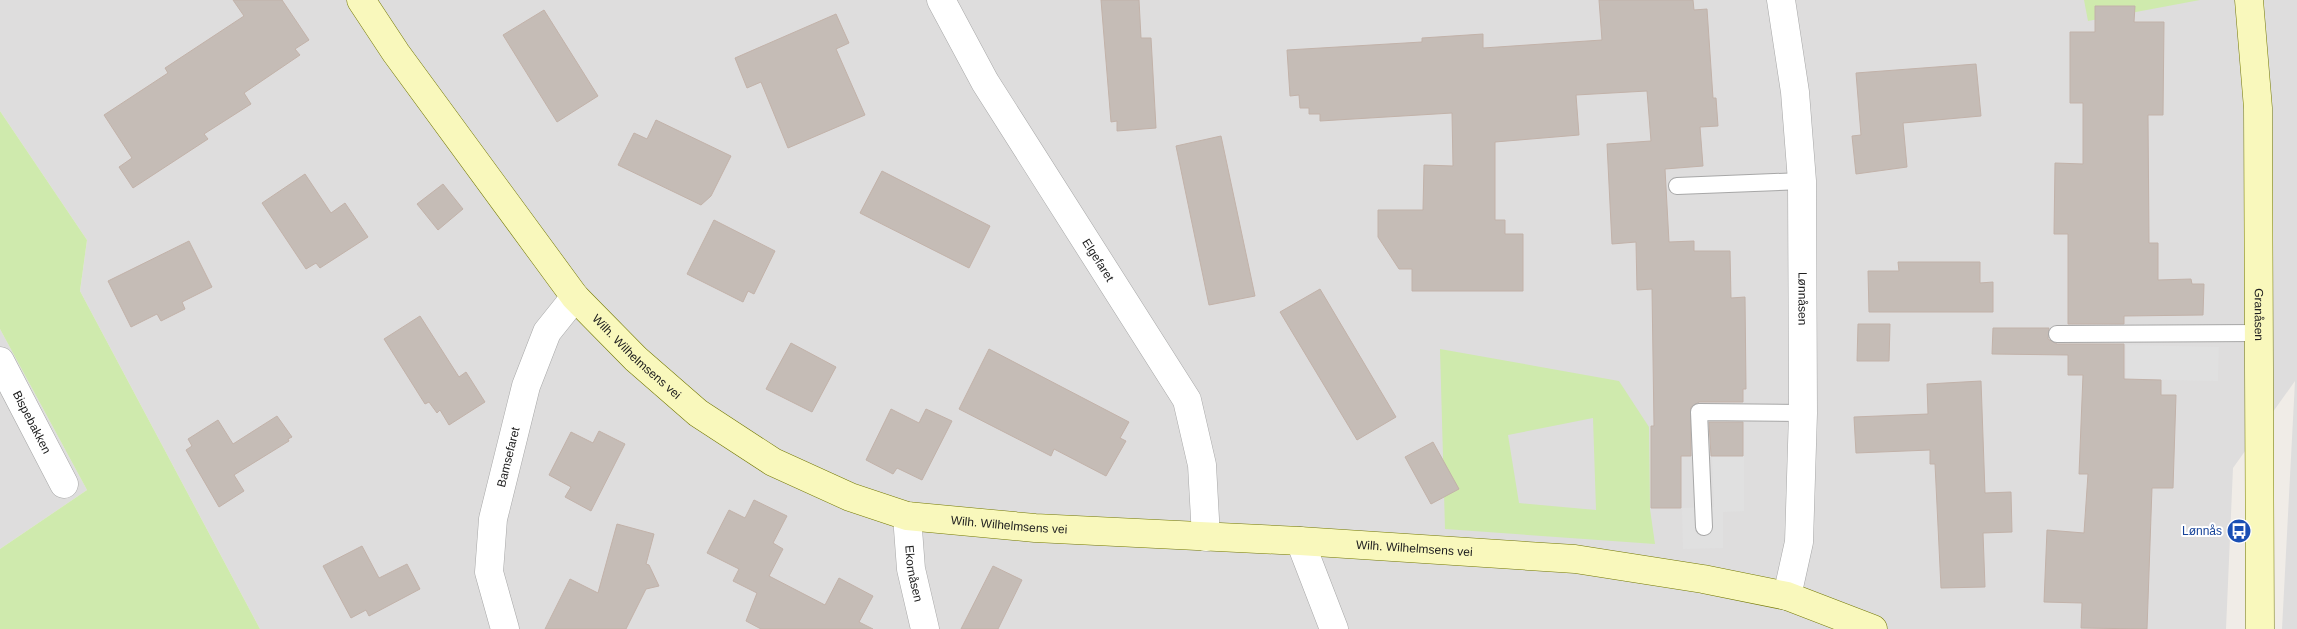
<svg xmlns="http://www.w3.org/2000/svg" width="2297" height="629" font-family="Helvetica,sans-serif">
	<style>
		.residential { fill: #dedddd }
		.grass { fill: #cfeaad; fill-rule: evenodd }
		.parking { fill: #e0e0e0 }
		.building { fill: #c5bcb6; stroke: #c2b2a9 }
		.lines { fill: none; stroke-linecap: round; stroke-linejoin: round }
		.lane-casing { stroke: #a7a7a7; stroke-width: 18 }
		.street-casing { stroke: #a7a7a7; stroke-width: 29 }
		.secondary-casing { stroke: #747905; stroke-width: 29 }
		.lane { stroke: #fff; stroke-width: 16 }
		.street { stroke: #fff; stroke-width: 28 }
		.secondary { stroke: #f9f8bc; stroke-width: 28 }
		.labels { text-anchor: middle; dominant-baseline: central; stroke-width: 4; stroke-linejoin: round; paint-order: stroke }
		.street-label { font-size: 12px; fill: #202020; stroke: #fff }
		.transit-label { font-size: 12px; fill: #164399; stroke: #fff; text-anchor: end }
	</style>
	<rect width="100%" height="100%" fill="#f0ece7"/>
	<g class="residential">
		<polygon points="0,0 2297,0 2297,629 2282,629 2295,381 2233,468 2226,629 260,629 80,291 87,240 0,111"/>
		<polygon points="0,329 87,490 0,549"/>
	</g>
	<g class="grass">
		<polygon points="2084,0 2200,0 2088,21"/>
		<polygon points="0,111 87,240 80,291 260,629 0,629 0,549 87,490 0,329"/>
		<path d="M 1440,349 L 1619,381 L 1649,427 L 1650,509 L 1655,544 L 1445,529 ZM 1593,418 L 1596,510 L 1519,503 L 1508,435 Z"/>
	</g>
	<g class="parking">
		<polygon points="2126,345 2219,347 2218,381 2126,379"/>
		<polygon points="1712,456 1744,456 1744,511 1723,512 1723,548 1683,549 1682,508 1714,507"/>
	</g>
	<g class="building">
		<polygon points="233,0 282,0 309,40 295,49 300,55 244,93 251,104 204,134 208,139 133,188 119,167 132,158 104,115 168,73 165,68 244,16"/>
		<polygon points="1101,0 1139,0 1141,38 1151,38 1156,128 1117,131 1117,121 1111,122"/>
		<polygon points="1599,0 1693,0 1694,10 1707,9 1713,98 1716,98 1718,126 1700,127 1703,166 1665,169 1669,242 1694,241 1694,251 1730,251 1731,298 1745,297 1746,389 1743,389 1743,402 1699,402 1691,407 1691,456 1681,456 1681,508 1651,508 1651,426 1654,426 1652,289 1637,290 1636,242 1612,244 1607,144 1651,141 1647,91 1576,95 1579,135 1495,142 1495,220 1505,220 1505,234 1523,234 1523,291 1412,291 1412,269 1399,269 1378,237 1378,210 1423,210 1424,165 1453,166 1452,113 1320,121 1320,114 1309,114 1309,108 1300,108 1299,95 1290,96 1287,50 1422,42 1422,38 1483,34 1483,48 1602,40"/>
		<polygon points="2095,6 2135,6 2134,22 2164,22 2163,115 2148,115 2149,243 2158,243 2158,280 2191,279 2192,284 2204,284 2203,315 2124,316 2124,324 2068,324 2068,234 2054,234 2055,163 2083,164 2083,103 2070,103 2070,32 2095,32"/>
		<polygon points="544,10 598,96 557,122 503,35"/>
		<polygon points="836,14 849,43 836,49 865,115 788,148 761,82 747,88 735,58"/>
		<polygon points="1976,64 1981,116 1903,123 1907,167 1856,174 1852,136 1861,135 1856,73"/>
		<polygon points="656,120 731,156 711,196 701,205 618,165 634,133 647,139"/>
		<polygon points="1221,136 1255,296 1209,305 1176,146"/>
		<polygon points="882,171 990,226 969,268 860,213"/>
		<polygon points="305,174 331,213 345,203 368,237 320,268 316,263 306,269 262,203"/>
		<polygon points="443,184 463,209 438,230 417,204"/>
		<polygon points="714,220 775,251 754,294 748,291 743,302 687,274"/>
		<polygon points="189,241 212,287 182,302 185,309 161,321 157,314 131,327 108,281"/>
		<polygon points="1898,262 1980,262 1980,283 1993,282 1993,312 1869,312 1868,271 1899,271"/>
		<polygon points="1320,289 1396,417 1357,440 1280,312"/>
		<polygon points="420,316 459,377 466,372 485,402 449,425 440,410 437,413 429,402 425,404 384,339"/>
		<polygon points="1858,324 1890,324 1889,361 1857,361"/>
		<polygon points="1993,328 2049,328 2048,339 2057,344 2124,344 2124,379 2161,380 2161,395 2176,395 2173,488 2152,488 2147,629 2081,628 2082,603 2044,602 2047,530 2084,533 2088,474 2079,474 2083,375 2068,375 2068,355 1992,354"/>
		<polygon points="791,343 836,367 812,412 766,389"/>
		<polygon points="989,349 1129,422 1120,438 1126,441 1106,476 1054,449 1051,456 959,409"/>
		<polygon points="1981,381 1985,493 2011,492 2012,532 1983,533 1985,587 1941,588 1935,464 1930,464 1930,450 1856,453 1854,417 1928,414 1927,384"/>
		<polygon points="891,409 919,423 926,409 952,421 922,480 897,468 893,474 866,460"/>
		<polygon points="277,416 292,437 288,439 289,441 234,475 244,491 219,507 186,450 192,446 188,439 218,420 233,444"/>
		<polygon points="1709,422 1743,422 1743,456 1711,456"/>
		<polygon points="599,431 625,444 591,511 565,497 571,487 549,475 571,432 593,443"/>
		<polygon points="1433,442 1459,489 1431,504 1405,457"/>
		<polygon points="754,500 787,516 773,543 783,549 769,576 825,605 839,578 873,596 859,622 873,629 761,629 746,621 757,593 733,581 739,569 707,553 729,510 745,518"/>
		<polygon points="617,524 654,534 646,564 649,565 659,586 646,589 626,629 545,629 570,579 598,593"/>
		<polygon points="362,546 379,578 407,564 420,589 369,616 366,610 351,618 323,566"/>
		<polygon points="993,566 1022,580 998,629 961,629"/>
	</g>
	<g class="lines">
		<defs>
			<g id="lane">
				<polyline points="1677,186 1802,181"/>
				<polyline points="2057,334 2261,333"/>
				<polyline points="1704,527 1699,412 1803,413"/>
			</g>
			<g id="street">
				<path id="s1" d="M 941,0 L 985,82 L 1187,400 L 1202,465 L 1206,537"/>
				<path id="s2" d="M 1781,0 L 1795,92 L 1802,181 L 1803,413 L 1799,542 L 1787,596"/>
				<path id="s3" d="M 0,361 L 64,484"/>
				<path id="s4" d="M 907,516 L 911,569 L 925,629"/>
				<polyline points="1300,541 1334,629"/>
				<path id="s5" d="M 505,629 L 489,572 L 493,519 L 526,386 L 547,332 L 575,297"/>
			</g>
			<g id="secondary">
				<path id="s6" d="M 361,0 L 396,53 L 575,297 L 636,359 L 698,413 L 773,462 L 850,497 L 907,516 L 1035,528 L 1300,541 L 1575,559 L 1703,579 L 1787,596 L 1873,629"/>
				<path id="s7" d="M 2249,0 L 2258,108 L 2260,629"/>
			</g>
		</defs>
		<use href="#lane" class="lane-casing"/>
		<use href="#street" class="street-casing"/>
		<use href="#secondary" class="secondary-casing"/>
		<use href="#lane" class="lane"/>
		<use href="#street" class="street"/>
		<use href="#secondary" class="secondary"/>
	</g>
	<defs>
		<symbol id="bus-disc" viewBox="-11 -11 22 22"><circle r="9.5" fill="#1a4fb4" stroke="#fff"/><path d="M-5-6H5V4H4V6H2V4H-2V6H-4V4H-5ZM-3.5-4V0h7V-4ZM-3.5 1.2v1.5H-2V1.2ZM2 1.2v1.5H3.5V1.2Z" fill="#fff"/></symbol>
	</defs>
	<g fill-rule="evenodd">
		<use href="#bus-disc" x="2225" y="517" width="28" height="28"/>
	</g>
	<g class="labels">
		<g class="street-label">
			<text stroke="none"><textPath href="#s1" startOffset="304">Elgefaret</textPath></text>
			<text stroke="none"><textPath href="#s2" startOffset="300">Lønnåsen</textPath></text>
			<text stroke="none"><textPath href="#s7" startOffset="315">Granåsen</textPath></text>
			<text stroke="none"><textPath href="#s6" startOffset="452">Wilh. Wilhelmsens vei</textPath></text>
			<text stroke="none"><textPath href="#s3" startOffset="69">Bispebakken</textPath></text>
			<text stroke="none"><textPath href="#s5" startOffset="176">Bamsefaret</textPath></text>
			<text stroke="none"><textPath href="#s6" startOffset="872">Wilh. Wilhelmsens vei</textPath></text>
			<text stroke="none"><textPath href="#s6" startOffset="1278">Wilh. Wilhelmsens vei</textPath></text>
			<text stroke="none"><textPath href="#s4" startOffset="58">Ekornåsen</textPath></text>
		</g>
		<g class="transit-label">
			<text x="2222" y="531">Lønnås</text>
		</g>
	</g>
</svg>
